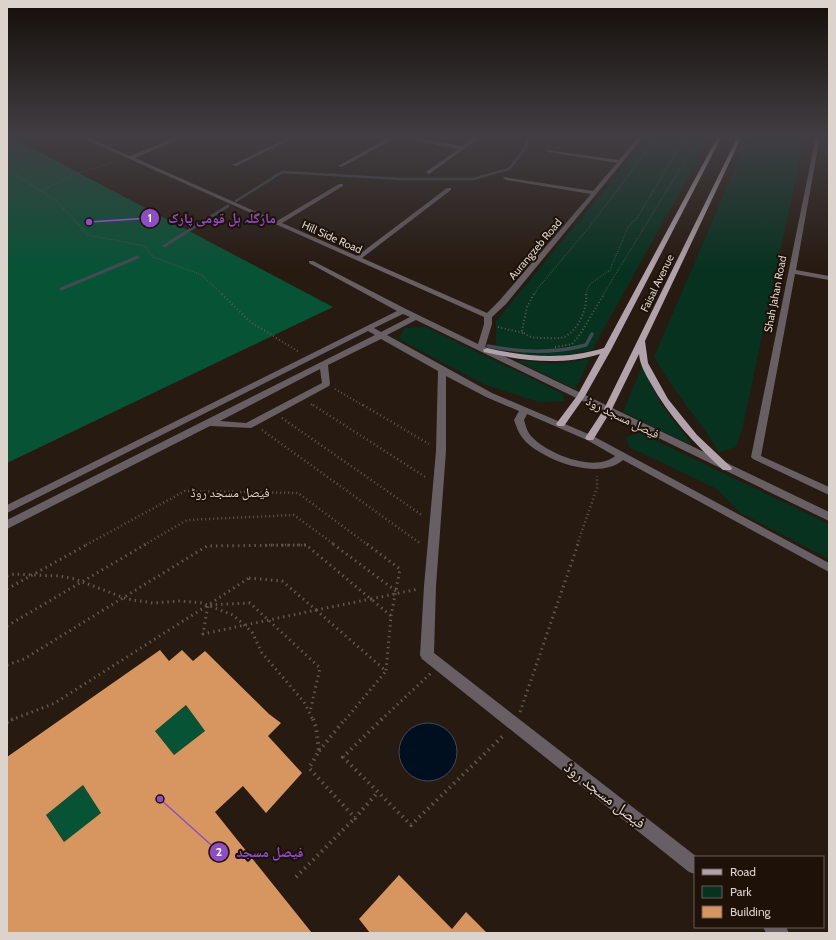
<svg xmlns="http://www.w3.org/2000/svg" width="836" height="940" font-family="Cabin,'Noto Naskh Arabic',sans-serif">
	<style>
		.green { fill: #073220 }
		.forest { fill: #075336 }
		.water { fill: #000f1f; stroke: #424a53 }
		.lines { fill: none; stroke-linecap: round; stroke-linejoin: round }
		.stream-far2 { stroke: #424a53; stroke-width: 2.5 }
		.stream-far1 { stroke: #424a53; stroke-width: 3 }
		.stream { stroke: #424a53; stroke-width: 3.5 }
		.building { fill: #d79560; fill-rule: evenodd }
		.path-far4 { stroke: #61564e; stroke-width: 1.5; stroke-dasharray: 0.5 1.5; stroke-linecap: butt }
		.path-far3 { stroke: #61564e; stroke-width: 2; stroke-dasharray: 1 2.5; stroke-linecap: butt }
		.path-far2 { stroke: #61564e; stroke-width: 2.5; stroke-dasharray: 1 3; stroke-linecap: butt }
		.path-far1 { stroke: #61564e; stroke-width: 3; stroke-dasharray: 1.5 4; stroke-linecap: butt }
		.path { stroke: #61564e; stroke-width: 4; stroke-dasharray: 1.5 4.5; stroke-linecap: butt }
		.minor { fill: #675f64; fill-rule: evenodd }
		.major { fill: #b1a2ac; fill-rule: evenodd }
		.labels { text-anchor: middle; dominant-baseline: central; stroke-width: 4; stroke-linejoin: round; paint-order: stroke }
		.far-street-label { font-size: 11px; fill: #dbd3cc; stroke: #1d1108 }
		.street-label { font-size: 13px; fill: #dbd3cc; stroke: #1d1108 }
		.near-street-label { font-size: 16px; fill: #dbd3cc; stroke: #1d1108 }
		.leader { fill: none; stroke: #8e4dc2; stroke-width: 1.5 }
		.callout-dot { fill: #8e4dc2; stroke: #1d1108; stroke-width: 1.5 }
		.mark-label { font-size: 12px; text-anchor: middle; font-weight: bold; fill: #fff }
		.callout-label { font-size: 14px; text-anchor: middle; font-weight: bold; fill: #8e4dc2; stroke: #1d1108; stroke-width: 4; stroke-linejoin: round; paint-order: stroke }
	</style>
	<rect width="100%" height="100%" fill="#271a11"/>
	<g class="green">
		<polygon points="649,136 711,136 592,350 562,356 535,356 496,349 496,321"/>
		<path d="M 749,136 L 805,136 L 742,430 L 736,447 L 719,452 C 699,419 673,391 654,357 Z"/>
		<polygon points="426,327 563,394 564,401 539,402 483,384 399,339 404,328"/>
		<polygon points="590,359 575,389 515,360 556,364"/>
		<polygon points="642,367 661,404 693,446 623,412"/>
		<polygon points="640,433 829,524 829,559 741,513 715,488 629,447 626,437"/>
	</g>
	<g class="forest">
		<polygon points="7,136 9,136 333,307 7,463"/>
		<polygon points="186,705 205,731 174,755 155,731"/>
		<polygon points="83,785 101,813 64,842 46,815"/>
	</g>
	<circle class="water" cx="428" cy="752" r="29"/>
	<g class="lines">
		<g class="stream-far2">
			<polyline points="236,201 282,172 400,179 473,179 509,169 524,150 530,136"/>
			<polyline points="226,207 228,206"/>
		</g>
		<g class="stream-far1">
			<polyline points="164,246 228,206"/>
			<polyline points="61,289 138,257"/>
		</g>
		<path class="stream" d="M 488,346 C 522,353 553,354 586,345 L 592,334"/>
	</g>
	<g class="building">
		<path d="M 160,650 L 169,661 L 182,650 L 193,661 L 205,651 L 269,714 L 281,723 L 268,736 L 302,773 L 266,813 L 243,786 L 215,812 L 312,933 L 7,933 L 7,757 ZM 186,705 L 205,731 L 174,755 L 155,731 ZM 83,785 L 101,813 L 64,842 L 46,815 Z"/>
		<polygon points="399,875 452,929 466,912 487,933 370,933 359,919"/>
	</g>
	<g class="lines">
		<g class="path-far4">
			<polyline points="7,171 15,174 58,202 88,235 145,246 153,257 202,275 223,295"/>
			<polyline points="41,191 70,176 116,161"/>
			<polyline points="534,295 538,288 590,226 658,136"/>
			<polyline points="586,295 587,290 590,284 610,270 628,227 637,218 686,136"/>
			<polyline points="603,295 700,136"/>
		</g>
		<g class="path-far3">
			<polyline points="222,294 249,321 299,352"/>
			<path d="M 534,294 L 527,307 L 522,331 C 528,338 536,338 545,338 C 551,338 558,339 564,337 C 578,331 588,308 586,294"/>
			<polyline points="498,327 523,333"/>
			<polyline points="555,347 572,344 579,336 604,294"/>
			<polyline points="335,389 364,406"/>
			<polyline points="311,404 314,406"/>
		</g>
		<g class="path-far2">
			<polyline points="313,405 427,478"/>
			<polyline points="363,405 429,444"/>
			<polyline points="282,418 423,516"/>
			<polyline points="262,430 421,544"/>
			<polyline points="86,545 185,491 298,493 368,545"/>
			<polyline points="144,545 187,520 294,515 335,545"/>
			<polyline points="265,545 306,545"/>
			<polyline points="577,545 597,488 597,476"/>
		</g>
		<g class="path-far1">
			<polyline points="333,544 396,591"/>
			<polyline points="367,544 400,569 391,616"/>
			<polyline points="7,576 14,574 59,576 75,579 127,599 153,603 180,601 202,603 233,615 252,632 262,653 304,702 313,720"/>
			<polygon points="249,578 282,581 316,610 203,634 208,605"/>
			<polyline points="7,589 88,544"/>
			<polyline points="371,599 418,589"/>
			<polyline points="316,610 386,671 391,616 371,599"/>
			<polyline points="316,610 371,599"/>
			<polyline points="7,626 146,544"/>
			<polyline points="7,665 24,659 207,546 306,545 371,599"/>
			<polyline points="520,712 578,544"/>
			<polyline points="11,720 55,703 208,605 250,603 320,668 310,712"/>
			<polyline points="345,720 386,671"/>
			<polyline points="381,720 431,673"/>
		</g>
		<g class="path">
			<polyline points="313,719 316,727 319,751 309,768 355,818 378,792"/>
			<polyline points="382,719 343,757 411,825 505,734"/>
			<polyline points="7,722 13,719"/>
			<polyline points="319,751 345,719"/>
			<polyline points="296,877 355,818"/>
		</g>
		<g class="minor">
			<path d="M 78,136 L 84,136 L 130,156 L 179,136 L 186,136 L 135,158 L 277,221 L 339,184 L 343,184 L 343,186 L 282,223 L 357,256 L 447,188 L 451,188 L 451,190 L 362,258 L 487,313 L 500,300 L 591,194 L 506,180 L 503,178 L 504,177 L 593,191 L 617,163 L 548,152 L 546,150 L 619,160 L 639,136 L 644,136 L 506,304 L 492,317 L 492,324 L 485,347 L 829,512 L 829,521 L 416,320 L 387,335 L 492,393 L 593,436 L 829,563 L 829,572 L 623,460 C 599,481 546,461 526,442 C 519,435 517,428 514,420 L 519,411 L 486,397 L 446,376 L 446,451 L 436,586 L 434,653 L 697,857 L 695,857 L 695,874 L 689,872 L 422,659 L 420,655 L 424,586 L 436,451 L 438,371 L 381,339 L 328,365 L 330,384 L 329,386 L 251,428 L 210,426 L 7,529 L 7,520 L 375,335 L 368,331 L 7,513 L 7,505 L 397,311 L 309,263 L 309,261 L 313,261 L 406,309 L 478,344 L 484,324 L 484,317 ZM 403,314 L 410,317 L 381,332 L 374,328 ZM 320,369 L 322,383 L 246,423 L 220,421 ZM 527,414 L 587,440 L 615,456 C 595,473 548,454 532,437 C 527,432 526,426 524,420 Z"/>
			<polygon points="292,136 298,136 236,166 232,165"/>
			<polygon points="392,136 405,136 462,146 477,136 482,136 429,174 426,172 427,171 459,149 397,137 342,167 338,166"/>
			<polygon points="816,136 820,136 796,270 829,276 829,280 795,274 761,456 829,487 829,495 753,459 751,457"/>
			<polygon points="763,927 786,927 789,933 766,933"/>
		</g>
		<g class="major">
			<path d="M 718,136 L 722,136 L 611,350 L 585,396 L 564,426 L 558,426 L 556,424 L 577,396 L 600,354 C 561,366 523,361 484,352 L 483,350 L 487,348 C 527,357 564,360 604,348 Z"/>
			<path d="M 738,136 L 742,136 L 645,341 L 648,363 L 668,399 L 697,435 L 732,468 L 731,470 L 723,470 C 695,444 669,417 650,382 C 645,373 640,365 639,354 L 612,409 L 593,440 L 587,440 L 585,438 L 604,409 Z"/>
		</g>
	</g>
	<linearGradient id="sky" x2="0" y2="1"><stop stop-color="#150e09"/><stop offset="0.51" stop-color="#413e43"/><stop offset="1" stop-color="#413e43" stop-opacity="0"/></linearGradient>
	<rect width="836" height="268" fill="url(#sky)"/>
	<g class="labels">
		<g class="far-street-label">
			<text transform="translate(332 237) rotate(24)">Hill Side Road</text>
			<text transform="translate(535 249) rotate(-50)">Aurangzeb Road</text>
			<text transform="translate(657 283) rotate(-64)">Faisal Avenue</text>
			<text transform="translate(775 294) rotate(-79)">Shah Jahan Road</text>
		</g>
		<g class="street-label">
			<text transform="translate(623 417) rotate(26)">فیصل مسجد روڈ</text>
			<text x="230" y="492">فیصل مسجد روڈ</text>
		</g>
		<g class="near-street-label">
			<text transform="translate(605 795) rotate(38)">فیصل مسجد روڈ</text>
		</g>
	</g>
	<path class="leader" d="M89 222L150 218M160 799L219 852"/>
	<g class="callout-dot">
		<circle cx="89" cy="222" r="4"/>
		<circle cx="160" cy="799" r="4"/>
		<circle cx="150" cy="218" r="10"/>
		<circle cx="219" cy="852" r="10"/>
	</g>
	<g class="mark-label">
		<text x="150" y="222">1</text>
		<text x="219" y="856">2</text>
	</g>
	<g class="callout-label">
		<text x="222" y="223">مارگلہ ہل قومی پارک</text>
		<text x="270" y="857">فیصل مسجد</text>
	</g>
	<rect width="836" height="940" fill="none" stroke="#dbd3cc" stroke-width="16"/>
	<rect x="694" y="856" width="130" height="72" fill="#1d1108" stroke="#695f56"/>
	<rect x="702" y="869" width="20" height="6" fill="#b1a2ac" stroke="#695f56"/>
	<text x="730" y="876" font-size="12" fill="#dbd3cc">Road</text>
	<rect x="702" y="886" width="20" height="12" fill="#073220" stroke="#695f56"/>
	<text x="730" y="896" font-size="12" fill="#dbd3cc">Park</text>
	<rect x="702" y="906" width="20" height="12" fill="#d79560" stroke="#695f56"/>
	<text x="730" y="916" font-size="12" fill="#dbd3cc">Building</text>
</svg>
